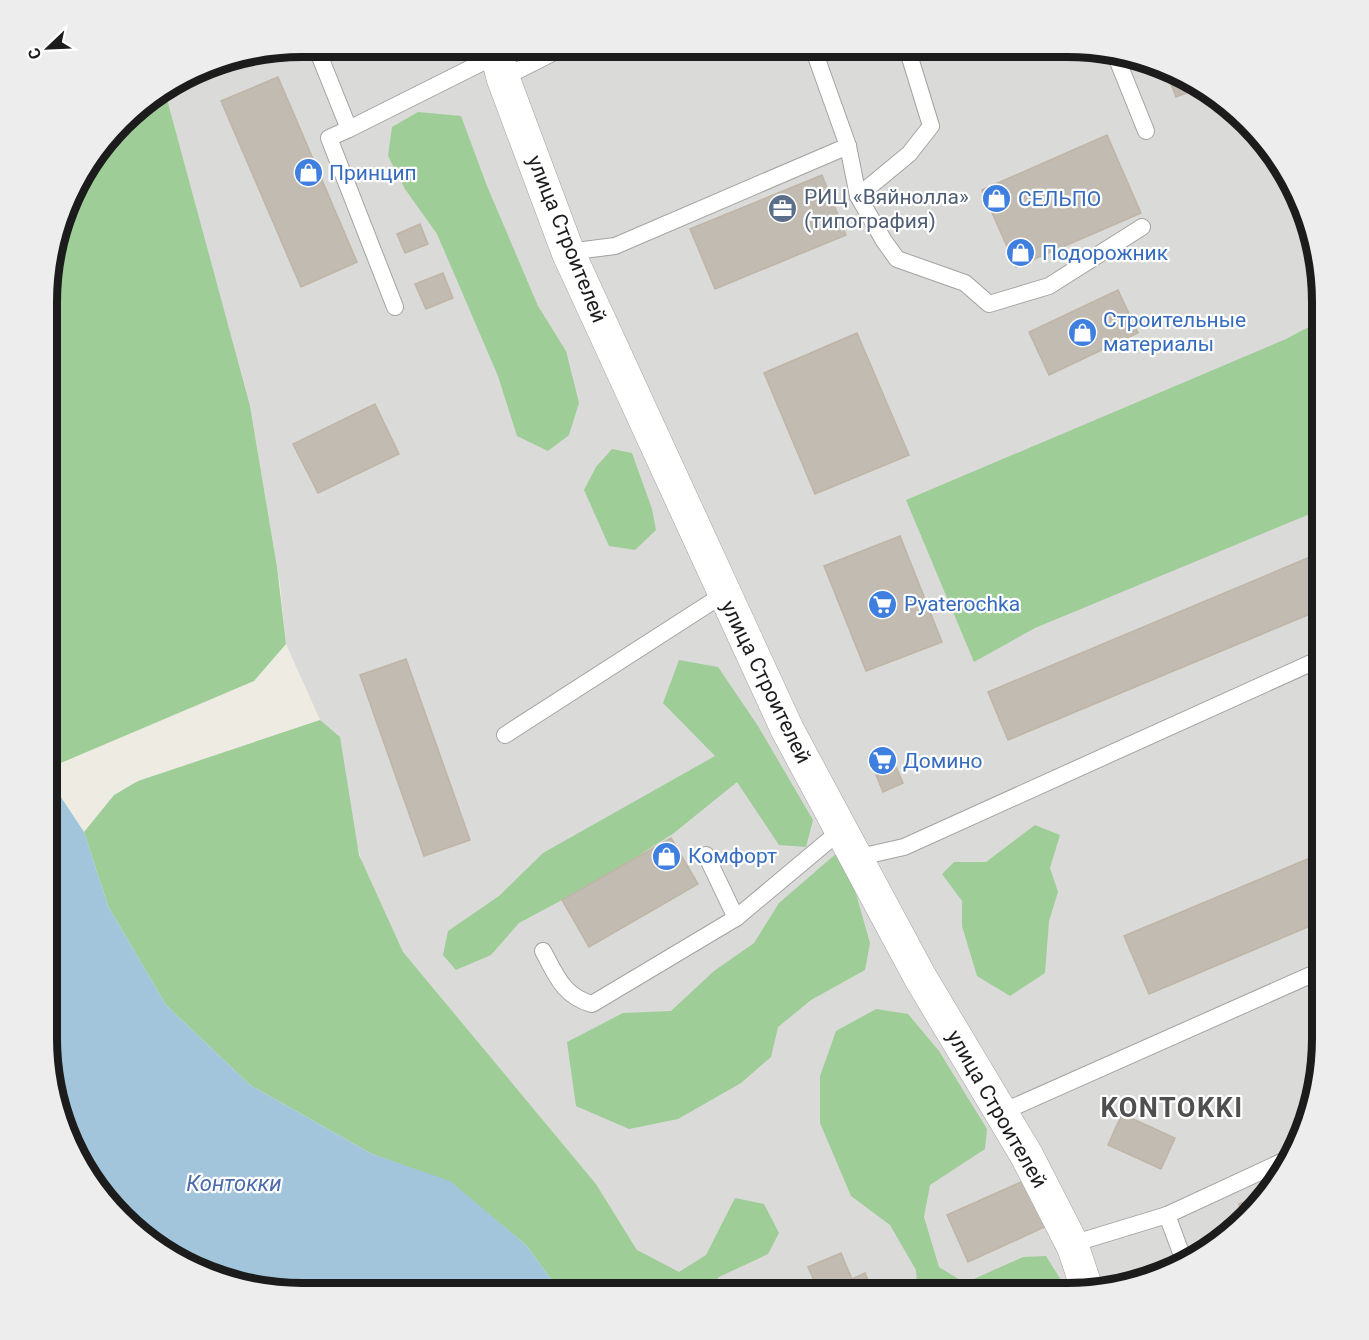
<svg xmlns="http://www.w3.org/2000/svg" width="1369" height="1340" font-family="Roboto,sans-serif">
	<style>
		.residential { fill: #dadad9 }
		.forest { fill: #9ecd97 }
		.water { fill: #a2c5db }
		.building { fill: #c2bbb2; stroke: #bfb5a5; stroke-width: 1.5 }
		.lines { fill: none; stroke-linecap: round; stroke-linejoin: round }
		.service-casing { stroke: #a3a3a3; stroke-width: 18 }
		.minor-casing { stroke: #a3a3a3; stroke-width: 33 }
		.tertiary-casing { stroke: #a3a3a3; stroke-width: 34 }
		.service { stroke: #fff; stroke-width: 16 }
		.minor { stroke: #fff; stroke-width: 32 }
		.tertiary { stroke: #fff; stroke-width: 33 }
		.labels { text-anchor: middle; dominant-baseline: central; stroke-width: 4.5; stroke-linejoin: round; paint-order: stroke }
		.shop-label { font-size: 21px; fill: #366cbe; stroke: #fff; text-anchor: start }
		.service-label { font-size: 21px; fill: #4e5e75; stroke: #fff; text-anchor: start }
		.street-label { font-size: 21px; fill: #1c1c1c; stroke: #fff }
		.water-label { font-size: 22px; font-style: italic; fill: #4a6aab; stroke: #fff }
		.district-label { font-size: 27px; font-weight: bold; letter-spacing: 1.5px; fill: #4f4f4f; stroke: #fff }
		.rim { fill: none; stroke: #1c1c1c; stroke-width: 8 }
	</style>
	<rect width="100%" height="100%" fill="#eeece2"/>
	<polygon class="residential" points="302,47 1100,49 1194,81 1269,146 1309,220 1322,286 1322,1054 1296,1151 1223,1240 1149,1280 1083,1293 678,1293 637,1250 596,1184 403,953 377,913 320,720 286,644 280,585 250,406 226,365 162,94 220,60"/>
	<g class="forest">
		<polygon points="165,92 250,406 277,567 286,644 254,681 49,768 51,253 81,175 134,110"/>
		<polygon points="418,112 461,116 487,186 538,306 566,351 579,403 569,435 548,451 517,436 498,376 437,234 405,189 388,156 392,127"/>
		<polygon points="1322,320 1322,509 1035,628 974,662 906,500 1286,339"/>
		<polygon points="612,449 632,453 652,509 656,530 635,550 609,546 584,490 596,467"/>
		<polygon points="679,660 718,667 758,726 813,820 806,847 779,845 737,782 674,833 605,877 519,923 491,955 456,970 443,955 448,931 499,896 543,853 715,756 663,703"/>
		<polygon points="320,720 340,737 359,855 403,952 596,1184 637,1250 679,1272 706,1255 735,1198 764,1204 779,1233 768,1254 719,1277 704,1293 561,1293 526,1245 450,1182 372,1154 250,1085 166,1005 108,906 84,832 114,795 138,781"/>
		<polygon points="1035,825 1060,835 1050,868 1058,892 1049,921 1045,973 1010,996 977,976 962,926 962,901 942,874 954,862 986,862"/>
		<polygon points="838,852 856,894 870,943 865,970 811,1000 778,1027 771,1057 741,1083 678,1119 629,1129 576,1106 567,1042 623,1013 671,1011 714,971 754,943 779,903"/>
		<polygon points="876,1009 908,1014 939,1051 987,1129 985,1149 930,1185 924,1217 939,1267 965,1283 1023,1257 1046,1256 1069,1293 918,1293 916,1270 890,1225 851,1196 820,1123 820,1076 836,1031"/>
	</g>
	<polygon class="water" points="49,779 84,832 108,906 166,1005 250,1085 372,1154 450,1181 526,1245 561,1293 286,1293 189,1267 100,1194 60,1120 47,1054"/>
	<g class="building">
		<polygon points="1166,71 1194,81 1202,87 1176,97"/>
		<polygon points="278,77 357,262 301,287 221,101"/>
		<polygon points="1107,135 1141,213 1016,267 982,190"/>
		<polygon points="822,175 846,235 715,289 690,229"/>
		<polygon points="420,224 428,244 405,253 397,234"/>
		<polygon points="443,273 453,298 426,309 415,284"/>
		<polygon points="1118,290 1138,333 1049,375 1029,332"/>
		<polygon points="857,333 909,455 815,494 764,373"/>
		<polygon points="375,404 399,454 318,493 293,444"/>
		<polygon points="900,536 942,642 866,671 824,566"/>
		<polygon points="1322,552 1322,609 1008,740 988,692"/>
		<polygon points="406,659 470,840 424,856 360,675"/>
		<polygon points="889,748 895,764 875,773 868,757"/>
		<polygon points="896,767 903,783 883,792 876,775"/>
		<polygon points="671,838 698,884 589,947 562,900"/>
		<polygon points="1322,853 1322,921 1149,994 1124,936"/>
		<polygon points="1122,1114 1175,1138 1161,1169 1108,1145"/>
		<polygon points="1028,1179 1049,1225 968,1262 947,1215"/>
		<polygon points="1259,1196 1244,1215 1239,1204"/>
		<polygon points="841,1253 852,1279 865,1273 874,1293 820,1293 808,1267"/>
	</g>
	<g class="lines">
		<defs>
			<g id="service">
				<polyline points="316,47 349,129 497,55"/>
				<polyline points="813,48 848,146 858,196 884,241 897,259 965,283 989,304 1049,286 1142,227"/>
				<polyline points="1115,54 1146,131"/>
				<polyline points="503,78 564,47"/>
				<polyline points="349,129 329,138 395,307"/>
				<polyline points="858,196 909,154 931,126 907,48"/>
				<polyline points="568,252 615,246 848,146"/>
				<polyline points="505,735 724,594"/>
				<polyline points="706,855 736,918 840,831"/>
				<polyline points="855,858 904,847 1322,658"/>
				<path d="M 543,951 C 556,975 563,996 592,1004 L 736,918"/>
				<polyline points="1000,1113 1322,970"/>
				<polyline points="1167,1215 1184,1261"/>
				<polyline points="1072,1244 1167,1215 1290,1158"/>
			</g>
			<polyline id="minor" points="1072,1244 1088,1292"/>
			<polyline id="tertiary" points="495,47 503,78 568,252 787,729 920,977 1027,1156 1072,1244"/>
		</defs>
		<use href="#service" class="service-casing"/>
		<use href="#minor" class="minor-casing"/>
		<use href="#tertiary" class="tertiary-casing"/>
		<use href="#service" class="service"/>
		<use href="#minor" class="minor"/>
		<use href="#tertiary" class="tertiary"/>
	</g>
	<defs>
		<symbol id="shop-disc" viewBox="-11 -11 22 22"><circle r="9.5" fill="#3f7fe0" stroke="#fff"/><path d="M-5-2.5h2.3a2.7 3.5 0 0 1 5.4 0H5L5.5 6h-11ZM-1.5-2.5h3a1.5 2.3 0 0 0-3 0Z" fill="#fff"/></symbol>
		<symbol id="office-disc" viewBox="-11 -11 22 22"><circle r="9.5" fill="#5c6f8a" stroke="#fff"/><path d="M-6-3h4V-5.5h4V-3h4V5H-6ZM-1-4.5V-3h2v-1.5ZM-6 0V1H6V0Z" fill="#fff"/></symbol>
		<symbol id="supermarket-disc" viewBox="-11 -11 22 22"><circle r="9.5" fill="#3f7fe0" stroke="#fff"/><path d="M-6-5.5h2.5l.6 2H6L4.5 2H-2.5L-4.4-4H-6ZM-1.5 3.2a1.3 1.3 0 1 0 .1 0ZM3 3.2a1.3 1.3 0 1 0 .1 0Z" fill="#fff"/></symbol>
	</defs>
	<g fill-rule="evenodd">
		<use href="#shop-disc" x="292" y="156" width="33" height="33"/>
		<use href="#shop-disc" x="980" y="182" width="33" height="33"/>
		<use href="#office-disc" x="766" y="192" width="33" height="33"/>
		<use href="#shop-disc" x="1004" y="236" width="33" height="33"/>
		<use href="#shop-disc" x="1066" y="316" width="33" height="33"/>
		<use href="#supermarket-disc" x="866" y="588" width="33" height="33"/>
		<use href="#supermarket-disc" x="866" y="744" width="33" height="33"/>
		<use href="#shop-disc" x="650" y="840" width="33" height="33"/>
	</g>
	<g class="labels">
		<g class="shop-label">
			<text x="329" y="173">Принцип</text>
			<text x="1018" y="199">СЕЛЬПО</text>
			<text x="1042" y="253">Подорожник</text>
			<text x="1103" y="320">Строительные<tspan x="1103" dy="24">материалы</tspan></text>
			<text x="904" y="604">Pyaterochka</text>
			<text x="903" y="761">Домино</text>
			<text x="688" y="856">Комфорт</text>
		</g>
		<g class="service-label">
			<text x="804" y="197">РИЦ «Вяйнолла»<tspan x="804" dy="24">(типография)</tspan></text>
		</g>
		<g class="street-label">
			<text transform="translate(567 239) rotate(68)">улица Строителей</text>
			<text transform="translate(766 682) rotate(64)">улица Строителей</text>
			<text transform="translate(997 1109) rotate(60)">улица Строителей</text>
		</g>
		<g class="water-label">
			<text x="234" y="1183">Контокки</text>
		</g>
		<g class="district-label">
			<text x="1172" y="1108">KONTOKKI</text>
		</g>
	</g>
	<path d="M0 0H1369V1340H0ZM302 57H1067A245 245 0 0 1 1312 302V1038A245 245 0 0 1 1067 1283H302A245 245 0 0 1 57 1038V302A245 245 0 0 1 302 57Z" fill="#ededed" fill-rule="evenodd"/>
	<path class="rim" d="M302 57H1067A245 245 0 0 1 1312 302V1038A245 245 0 0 1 1067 1283H302A245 245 0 0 1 57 1038V302A245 245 0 0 1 302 57Z"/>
	<g transform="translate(48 48) rotate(247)" stroke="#ffffff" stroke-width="4.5" paint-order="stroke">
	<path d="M0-4.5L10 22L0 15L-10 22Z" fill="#1c1c1c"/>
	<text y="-9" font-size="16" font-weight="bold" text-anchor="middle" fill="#1c1c1c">С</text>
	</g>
</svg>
